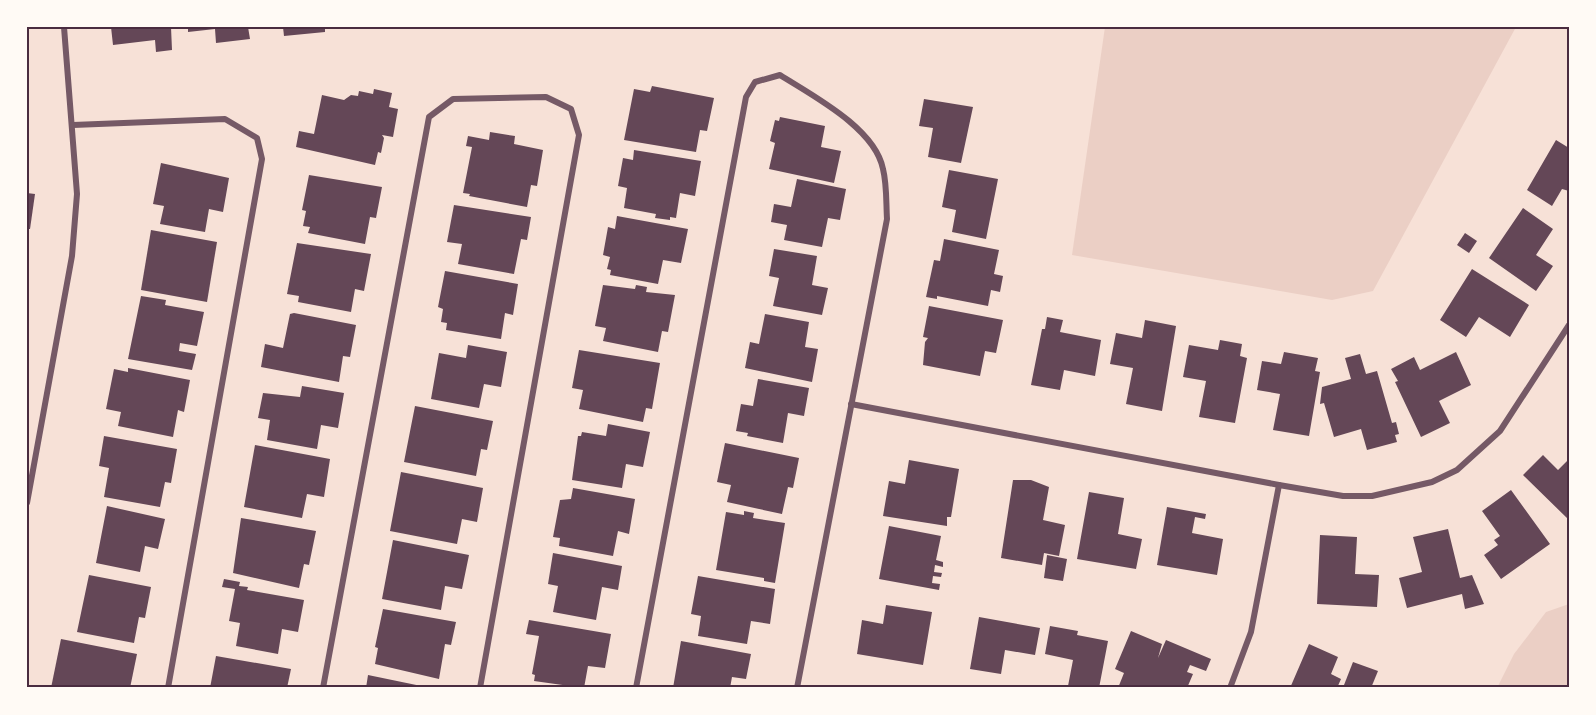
<svg xmlns="http://www.w3.org/2000/svg" width="1596" height="715" font-family="'Open Sans',sans-serif">
	<style>
		.green { fill: #ebcfc5 }
		.building { fill: #644757 }
		.lines { fill: none; stroke-linecap: round; stroke-linejoin: round }
		.minor { stroke: #755966; stroke-width: 6 }
		.neatline { fill: none; stroke: #4a2c40; stroke-width: 2 }
	</style>
	<rect width="100%" height="100%" fill="#f7e1d7"/>
	<g class="green">
		<polygon points="1105,27 1516,27 1373,291 1332,300 1072,255"/>
		<polygon points="1569,604 1569,688 1497,688 1514,654 1546,612"/>
	</g>
	<g class="building">
		<polygon points="111,27 171,27 172,50 156,52 155,40 113,45"/>
		<polygon points="188,27 248,27 250,39 216,43 215,29 188,32"/>
		<polygon points="283,27 325,27 325,32 284,36"/>
		<polygon points="652,86 714,98 707,131 700,130 696,152 624,140 634,89 650,92"/>
		<polygon points="374,89 392,93 389,107 398,109 393,137 382,135 384,138 381,153 378,152 375,165 296,147 299,131 314,134 322,95 344,100 351,95 358,96 359,91 373,94"/>
		<polygon points="924,99 973,107 961,163 928,157 933,128 919,126"/>
		<polygon points="780,117 825,126 821,147 841,151 834,183 769,169 775,143 770,141 775,120 779,121"/>
		<polygon points="490,132 515,136 514,144 543,150 537,186 531,185 527,207 469,196 470,194 463,193 472,147 466,146 468,136 489,140"/>
		<polygon points="1556,140 1569,148 1569,191 1562,189 1552,206 1527,190"/>
		<polygon points="634,150 701,161 695,196 680,193 676,218 670,217 670,220 655,218 656,214 624,208 627,188 618,186 623,158 633,160"/>
		<polygon points="161,163 229,178 223,212 209,209 205,232 160,224 164,206 153,204"/>
		<polygon points="949,170 998,179 986,239 952,232 956,210 942,207"/>
		<polygon points="309,175 382,187 376,218 370,217 365,244 308,233 310,227 303,226 306,211 302,210"/>
		<polygon points="797,179 846,189 840,220 828,218 822,247 784,240 787,225 771,222 774,204 791,207"/>
		<polygon points="27,193 35,194 30,229 27,229"/>
		<polygon points="454,205 531,217 527,240 521,239 514,274 458,264 462,244 447,242"/>
		<polygon points="1523,208 1553,229 1536,255 1553,266 1536,291 1489,258"/>
		<polygon points="617,216 688,229 681,263 663,260 658,284 610,275 611,270 607,269 610,257 603,255 608,227 615,229"/>
		<polygon points="151,230 217,242 207,302 141,290"/>
		<polygon points="1465,233 1477,241 1469,253 1457,245"/>
		<polygon points="944,239 999,250 994,274 1003,276 1000,292 991,290 988,306 937,296 937,299 926,297 934,260 940,261"/>
		<polygon points="297,243 371,254 364,291 355,289 351,312 298,302 299,296 287,294"/>
		<polygon points="774,249 817,256 812,285 828,288 822,315 773,306 779,278 769,276"/>
		<polygon points="1472,269 1529,305 1510,337 1479,317 1466,337 1440,320"/>
		<polygon points="445,271 518,284 513,315 505,313 501,339 446,330 447,323 441,322 443,309 438,307"/>
		<polygon points="603,285 635,289 636,285 647,287 646,292 675,295 668,332 662,331 658,352 603,341 606,328 595,326"/>
		<polygon points="141,296 166,300 165,305 204,312 197,346 180,343 179,351 196,354 192,370 128,359"/>
		<polygon points="929,306 1003,320 996,353 985,351 980,376 923,365 925,342 928,338 923,337"/>
		<polygon points="294,313 356,325 350,357 343,356 339,382 261,367 265,344 283,348 290,314"/>
		<polygon points="765,314 809,322 805,347 818,349 812,382 745,368 750,342 759,344"/>
		<polygon points="1047,317 1063,320 1060,332 1101,340 1095,376 1064,370 1060,390 1031,385 1042,329 1045,329"/>
		<polygon points="1145,320 1176,326 1162,411 1126,404 1133,368 1110,364 1116,333 1142,338"/>
		<polygon points="1220,340 1242,344 1240,356 1247,358 1235,423 1199,417 1206,381 1183,377 1189,345 1218,350"/>
		<polygon points="468,345 507,352 501,387 484,384 479,408 431,399 439,353 466,358"/>
		<polygon points="579,350 660,363 652,409 646,408 643,422 579,409 583,390 572,388"/>
		<polygon points="1284,352 1318,358 1315,371 1320,372 1309,436 1273,430 1280,394 1257,390 1262,361 1281,364"/>
		<polygon points="1456,352 1471,385 1439,401 1450,423 1421,437 1395,382 1398,381 1391,369 1414,357 1420,370"/>
		<polygon points="1360,354 1366,374 1377,371 1392,423 1396,422 1399,434 1395,435 1397,442 1367,450 1361,429 1334,437 1324,403 1320,404 1322,387 1351,379 1345,358"/>
		<polygon points="128,368 190,380 184,412 178,410 173,437 118,426 121,412 106,409 114,369 128,372"/>
		<polygon points="758,379 809,388 804,416 788,413 783,443 747,436 748,433 736,431 741,404 753,406"/>
		<polygon points="302,386 344,393 338,428 321,425 317,449 267,440 270,420 258,418 263,393 300,397"/>
		<polygon points="415,406 493,421 487,450 481,449 476,476 404,462"/>
		<polygon points="608,424 650,432 643,467 626,464 622,488 572,480 578,436 581,436 582,432 606,436"/>
		<polygon points="104,436 177,449 171,483 165,482 160,507 104,497 109,468 99,466"/>
		<polygon points="725,443 799,458 793,488 788,487 782,514 727,502 731,485 717,482"/>
		<polygon points="255,445 330,459 324,497 307,494 302,518 244,507"/>
		<polygon points="1543,455 1558,470 1569,459 1569,520 1523,475"/>
		<polygon points="909,460 959,469 951,517 947,517 947,526 883,516 889,481 905,484"/>
		<polygon points="401,472 483,488 477,522 462,519 457,544 390,531"/>
		<polygon points="1013,480 1031,480 1049,487 1043,520 1065,525 1059,556 1044,553 1042,565 1001,558"/>
		<polygon points="573,488 635,499 629,534 618,531 613,556 559,546 560,538 553,537 560,500 571,499"/>
		<polygon points="1511,490 1550,544 1501,579 1484,555 1498,545 1494,540 1500,536 1482,511"/>
		<polygon points="1089,492 1124,498 1118,534 1142,539 1136,569 1077,559"/>
		<polygon points="107,506 165,519 158,549 145,546 140,572 96,563"/>
		<polygon points="1167,507 1206,514 1205,519 1195,517 1192,533 1223,539 1217,575 1157,565"/>
		<polygon points="744,511 754,513 753,518 785,523 775,583 764,581 764,578 716,570 726,512 744,515"/>
		<polygon points="241,518 316,531 309,565 304,564 299,588 233,573"/>
		<polygon points="889,526 941,536 936,560 943,562 943,567 935,565 934,572 942,573 941,577 933,576 932,583 940,584 939,590 879,579"/>
		<polygon points="1448,529 1460,578 1472,575 1484,604 1465,609 1462,594 1407,608 1399,578 1422,572 1413,537"/>
		<polygon points="1320,535 1357,537 1355,574 1379,575 1377,607 1317,604"/>
		<polygon points="393,540 469,555 462,589 445,586 441,610 382,599"/>
		<polygon points="553,553 622,566 618,590 602,587 596,620 553,612 558,586 548,584"/>
		<polygon points="1047,555 1067,559 1063,581 1044,578"/>
		<polygon points="89,575 151,587 145,618 139,617 134,643 77,632"/>
		<polygon points="698,576 775,589 770,624 751,621 747,644 698,636 701,616 691,614"/>
		<polygon points="224,579 240,582 239,586 248,587 247,590 304,600 298,632 282,629 278,654 236,646 240,623 229,621 235,589 222,587"/>
		<polygon points="886,605 932,612 923,665 857,654 862,620 883,624"/>
		<polygon points="383,609 456,622 451,645 445,644 439,679 375,664 378,648 375,647"/>
		<polygon points="979,617 1040,628 1035,655 1005,650 1001,674 970,669"/>
		<polygon points="529,620 611,634 605,668 588,666 584,688 534,681 535,675 532,674 539,636 526,634"/>
		<polygon points="1050,626 1078,631 1077,635 1108,641 1099,688 1068,686 1073,660 1045,654"/>
		<polygon points="1131,631 1162,644 1158,658 1166,640 1211,659 1206,671 1190,665 1187,672 1193,674 1187,688 1118,688 1124,673 1115,669"/>
		<polygon points="61,639 137,654 130,688 51,688"/>
		<polygon points="681,641 751,654 746,679 732,677 730,688 673,688"/>
		<polygon points="1309,644 1338,657 1331,674 1341,679 1337,688 1290,688"/>
		<polygon points="216,656 291,669 287,688 210,688"/>
		<polygon points="1353,662 1378,671 1371,688 1353,688 1344,685"/>
		<polygon points="368,675 426,687 426,688 366,688"/>
	</g>
	<g class="lines">
		<g class="minor">
			<polyline points="73,125 225,119 257,138 262,159 168,688"/>
			<polyline points="851,404 1279,485 1343,496 1372,496 1432,482 1457,470 1500,431 1569,325"/>
			<polyline points="27,503 72,256 77,194 64,27"/>
			<polyline points="323,688 429,117 453,99 546,97 571,109 579,135 480,688"/>
			<path d="M 636,688 L 746,97 L 755,82 L 780,75 C 813,96 875,128 883,169 C 887,185 886,203 887,219 L 797,688"/>
			<polyline points="1230,688 1251,632 1279,485"/>
		</g>
	</g>
	<rect width="1596" height="715" fill="none" stroke="#fffaf5" stroke-width="57"/>
	<rect x="28" y="28" width="1540" height="658" class="neatline"/>
</svg>
